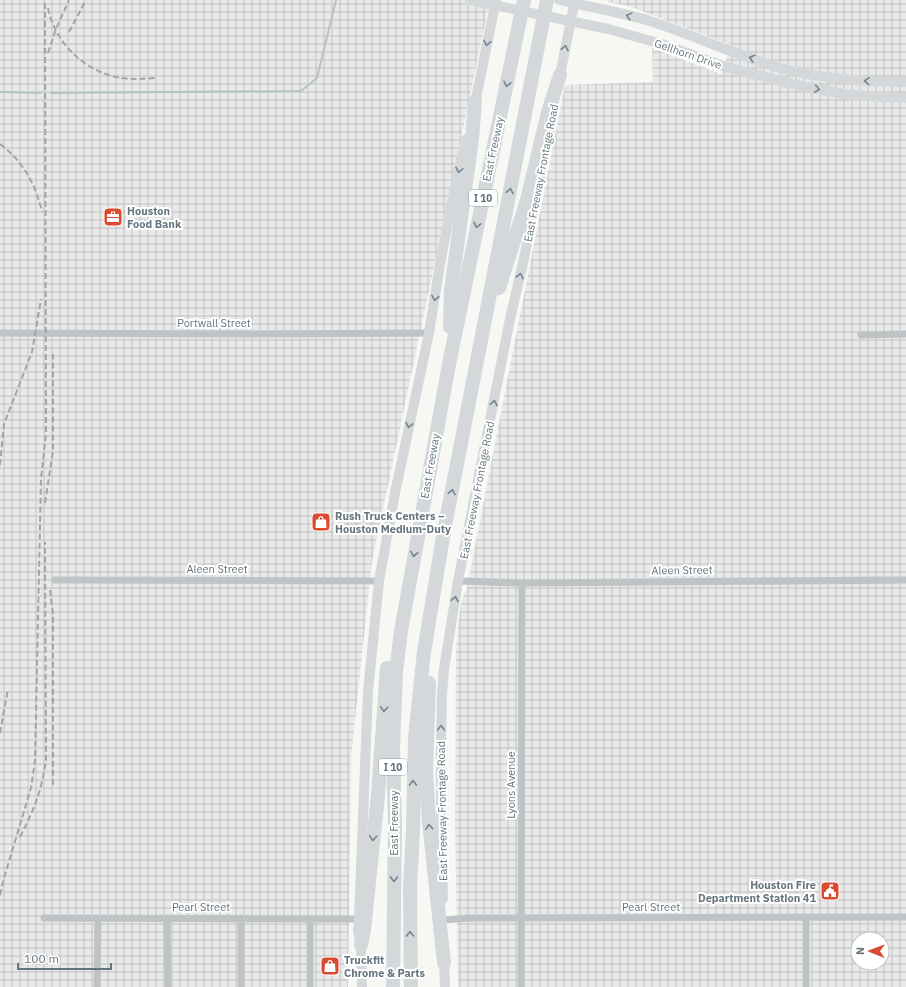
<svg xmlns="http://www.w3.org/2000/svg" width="906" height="987" font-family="'IBM Plex Sans',sans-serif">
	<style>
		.industrial { fill: url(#industrial-grid); fill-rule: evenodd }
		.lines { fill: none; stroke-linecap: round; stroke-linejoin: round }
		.stream { stroke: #b6c3c6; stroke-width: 2 }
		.street { stroke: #bec3c6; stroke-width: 7 }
		.secondary { stroke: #d4d8db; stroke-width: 10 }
		.highway { stroke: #d4d8db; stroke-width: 14 }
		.rail { stroke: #9ea6ab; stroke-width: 2; stroke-dasharray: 6 3; stroke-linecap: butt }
		.oneway { stroke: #75848c }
		.labels { text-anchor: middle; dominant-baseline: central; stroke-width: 4; stroke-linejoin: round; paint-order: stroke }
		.shield { fill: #fff; stroke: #929ea5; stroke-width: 1 }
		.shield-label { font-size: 10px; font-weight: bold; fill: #64757e }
		.street-label { font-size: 11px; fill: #64757e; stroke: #fff }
		.poi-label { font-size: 11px; font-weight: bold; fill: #64757e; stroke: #fff; text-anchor: start }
	</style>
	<defs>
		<pattern id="industrial-grid" width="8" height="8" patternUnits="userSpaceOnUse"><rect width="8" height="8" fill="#e8e9e8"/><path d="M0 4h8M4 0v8" fill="none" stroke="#c0c1c1"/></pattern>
	</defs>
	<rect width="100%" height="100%" fill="#f7f7f4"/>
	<g class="industrial">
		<polygon points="0,0 490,0 372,561 351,757 348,987 0,987"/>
		<path d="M 607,0 L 906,0 L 906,987 L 458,987 L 455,821 L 456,649 L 461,601 L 467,589 L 472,562 L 565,85 L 653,82 L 652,48 L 721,74 L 731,45 L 629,6 L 608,2 ZM 858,939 L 882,939 L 882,963 L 858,963 Z"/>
	</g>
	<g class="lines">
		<g class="stream">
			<polyline points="0,92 41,93"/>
			<polyline points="51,93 301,91 317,78 336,0"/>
		</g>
		<g class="street">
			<polyline points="0,333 240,334 429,333"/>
			<polyline points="861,335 906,334"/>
			<polyline points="55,580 379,581"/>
			<polyline points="458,581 522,583 906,580"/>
			<polyline points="44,918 359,919"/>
			<polyline points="167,918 168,987"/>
			<polyline points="806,918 806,987"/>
			<polyline points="444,920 469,918 906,917"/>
			<polyline points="97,987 98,919"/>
			<polyline points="241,987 241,918"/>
			<polyline points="310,987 310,919"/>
			<polyline points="521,987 522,583"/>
		</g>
		<g class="secondary">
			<polyline points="470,0 608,29 662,44 726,67 796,85 849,95 906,98"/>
			<path d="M 559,0 C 589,7 621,12 650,21 C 697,36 741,58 788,70 C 827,79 867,82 906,82"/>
			<polyline points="559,80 575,0"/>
			<polyline points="474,108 496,0"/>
			<polyline points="443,899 441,840 441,743 442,695 444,669 458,581 510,319 523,263 550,130"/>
			<polyline points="444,957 445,987"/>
			<polyline points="362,987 361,945 358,931 359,919 368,691 379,581 395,493 429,333 441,258 458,173 466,139"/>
		</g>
		<g class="highway">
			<polyline points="499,288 527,200 548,112 560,75"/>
			<polyline points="450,327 451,290 472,139 475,101"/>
			<polyline points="429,683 426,770 429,822 444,963"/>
			<polyline points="361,945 364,930 378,795 387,668"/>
			<polyline points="393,987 395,824 393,749 396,672 401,631 449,364 524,0"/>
			<polyline points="411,987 410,887 413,831 415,737 424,652 444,531 547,0"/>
		</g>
		<g class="rail">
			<path d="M 48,8 C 54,40 81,68 112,76 C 126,80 140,79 155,78"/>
			<polyline points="69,32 86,0"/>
			<polyline points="48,53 56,29 69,0"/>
			<path d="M 0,144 C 23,161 36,185 42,212"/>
			<polyline points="0,465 4,424 32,352 41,299"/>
			<polyline points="45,503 53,451 53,354"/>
			<polyline points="50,590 53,614 53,787"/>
			<polyline points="0,733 8,689"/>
			<path d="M 20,837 C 34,810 42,790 46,759 L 45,542"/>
			<polyline points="0,895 4,878 31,788 35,761 41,479 46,434 45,0"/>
		</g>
	</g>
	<defs><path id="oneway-chevron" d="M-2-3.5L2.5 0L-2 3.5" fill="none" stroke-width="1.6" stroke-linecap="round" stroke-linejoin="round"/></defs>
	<g class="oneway">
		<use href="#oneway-chevron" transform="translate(629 16) rotate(-165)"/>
		<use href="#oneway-chevron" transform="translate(487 43) rotate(101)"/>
		<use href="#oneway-chevron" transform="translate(565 48) rotate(-79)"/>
		<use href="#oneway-chevron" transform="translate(752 58) rotate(-162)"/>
		<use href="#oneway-chevron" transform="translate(867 81) rotate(-176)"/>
		<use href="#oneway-chevron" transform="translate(507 84) rotate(102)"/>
		<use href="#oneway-chevron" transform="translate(817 89) rotate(10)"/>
		<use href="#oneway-chevron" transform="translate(459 170) rotate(103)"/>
		<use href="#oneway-chevron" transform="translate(510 191) rotate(-79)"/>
		<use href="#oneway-chevron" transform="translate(477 225) rotate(102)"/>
		<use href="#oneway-chevron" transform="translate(520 276) rotate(-76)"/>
		<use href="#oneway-chevron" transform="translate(435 298) rotate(100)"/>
		<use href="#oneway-chevron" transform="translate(494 403) rotate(-79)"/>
		<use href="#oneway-chevron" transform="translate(409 425) rotate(102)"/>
		<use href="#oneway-chevron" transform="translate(452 492) rotate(-79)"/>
		<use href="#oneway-chevron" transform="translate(414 554) rotate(100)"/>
		<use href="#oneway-chevron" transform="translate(455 599) rotate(-80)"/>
		<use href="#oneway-chevron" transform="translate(384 709) rotate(94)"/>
		<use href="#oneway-chevron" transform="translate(441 728) rotate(-90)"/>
		<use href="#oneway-chevron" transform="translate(413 783) rotate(-89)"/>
		<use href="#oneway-chevron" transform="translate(429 827) rotate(-96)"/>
		<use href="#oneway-chevron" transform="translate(373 838) rotate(96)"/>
		<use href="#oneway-chevron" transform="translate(394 879) rotate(91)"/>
		<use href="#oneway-chevron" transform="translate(410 934) rotate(-91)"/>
	</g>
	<defs>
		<symbol id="office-square" viewBox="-11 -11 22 22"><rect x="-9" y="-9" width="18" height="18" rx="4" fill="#da4a31" stroke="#fff"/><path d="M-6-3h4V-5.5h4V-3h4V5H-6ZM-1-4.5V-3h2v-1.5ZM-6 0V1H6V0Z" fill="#fff"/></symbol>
		<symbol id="shop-square" viewBox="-11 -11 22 22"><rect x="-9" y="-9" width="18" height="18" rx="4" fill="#da4a31" stroke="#fff"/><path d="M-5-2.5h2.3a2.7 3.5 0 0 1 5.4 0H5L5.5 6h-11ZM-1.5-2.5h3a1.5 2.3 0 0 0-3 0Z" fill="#fff"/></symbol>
		<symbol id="civic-square" viewBox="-11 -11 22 22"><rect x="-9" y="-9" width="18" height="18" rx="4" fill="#da4a31" stroke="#fff"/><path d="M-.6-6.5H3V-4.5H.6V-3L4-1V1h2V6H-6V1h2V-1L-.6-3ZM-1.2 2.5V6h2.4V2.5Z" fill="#fff"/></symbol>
	</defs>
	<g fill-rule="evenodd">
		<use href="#office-square" x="102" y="206" width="22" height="22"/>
		<use href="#shop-square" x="310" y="511" width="22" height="22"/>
		<use href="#civic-square" x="819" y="880" width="22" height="22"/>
		<use href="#shop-square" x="319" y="955" width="22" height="22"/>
	</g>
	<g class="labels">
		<g class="shield">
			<rect x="469" y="190" width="28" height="16" rx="3"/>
			<rect x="379" y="759" width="28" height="16" rx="3"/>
		</g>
		<g class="shield-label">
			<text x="483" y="198">I 10</text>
			<text x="393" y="767">I 10</text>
		</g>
		<g class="street-label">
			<text transform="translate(688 54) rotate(19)">Gellhorn Drive</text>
			<text transform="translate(493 149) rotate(-78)">East Freeway</text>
			<text transform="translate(541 173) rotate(-79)">East Freeway Frontage Road</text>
			<text x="214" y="323">Portwall Street</text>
			<text transform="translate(430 466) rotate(-80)">East Freeway</text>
			<text transform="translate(477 490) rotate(-79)">East Freeway Frontage Road</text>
			<text x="217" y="569">Aleen Street</text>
			<text transform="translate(682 570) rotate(-1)">Aleen Street</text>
			<text transform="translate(511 785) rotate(-90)">Lyons Avenue</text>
			<text transform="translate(442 811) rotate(-91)">East Freeway Frontage Road</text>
			<text transform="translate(394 823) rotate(-90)">East Freeway</text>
			<text x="201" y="907">Pearl Street</text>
			<text x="651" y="907">Pearl Street</text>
		</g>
		<g class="poi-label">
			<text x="127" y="211">Houston<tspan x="127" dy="13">Food Bank</tspan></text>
			<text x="335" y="516">Rush Truck Centers –<tspan x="335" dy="13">Houston Medium-Duty</tspan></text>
			<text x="816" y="885" text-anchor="end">Houston Fire<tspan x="816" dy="13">Department Station 41</tspan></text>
			<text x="344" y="960">Truckfit<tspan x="344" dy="13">Chrome &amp; Parts</tspan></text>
		</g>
	</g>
	<g transform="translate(870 951) rotate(271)"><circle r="19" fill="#ffffff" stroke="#c1c8cb"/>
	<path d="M0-3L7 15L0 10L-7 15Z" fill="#da4a31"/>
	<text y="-6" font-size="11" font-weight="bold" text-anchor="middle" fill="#64757e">N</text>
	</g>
	<path d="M18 963v6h93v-6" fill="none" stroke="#64757e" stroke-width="2"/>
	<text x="24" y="963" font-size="12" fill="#64757e" stroke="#ffffff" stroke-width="3" paint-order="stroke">100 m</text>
</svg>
